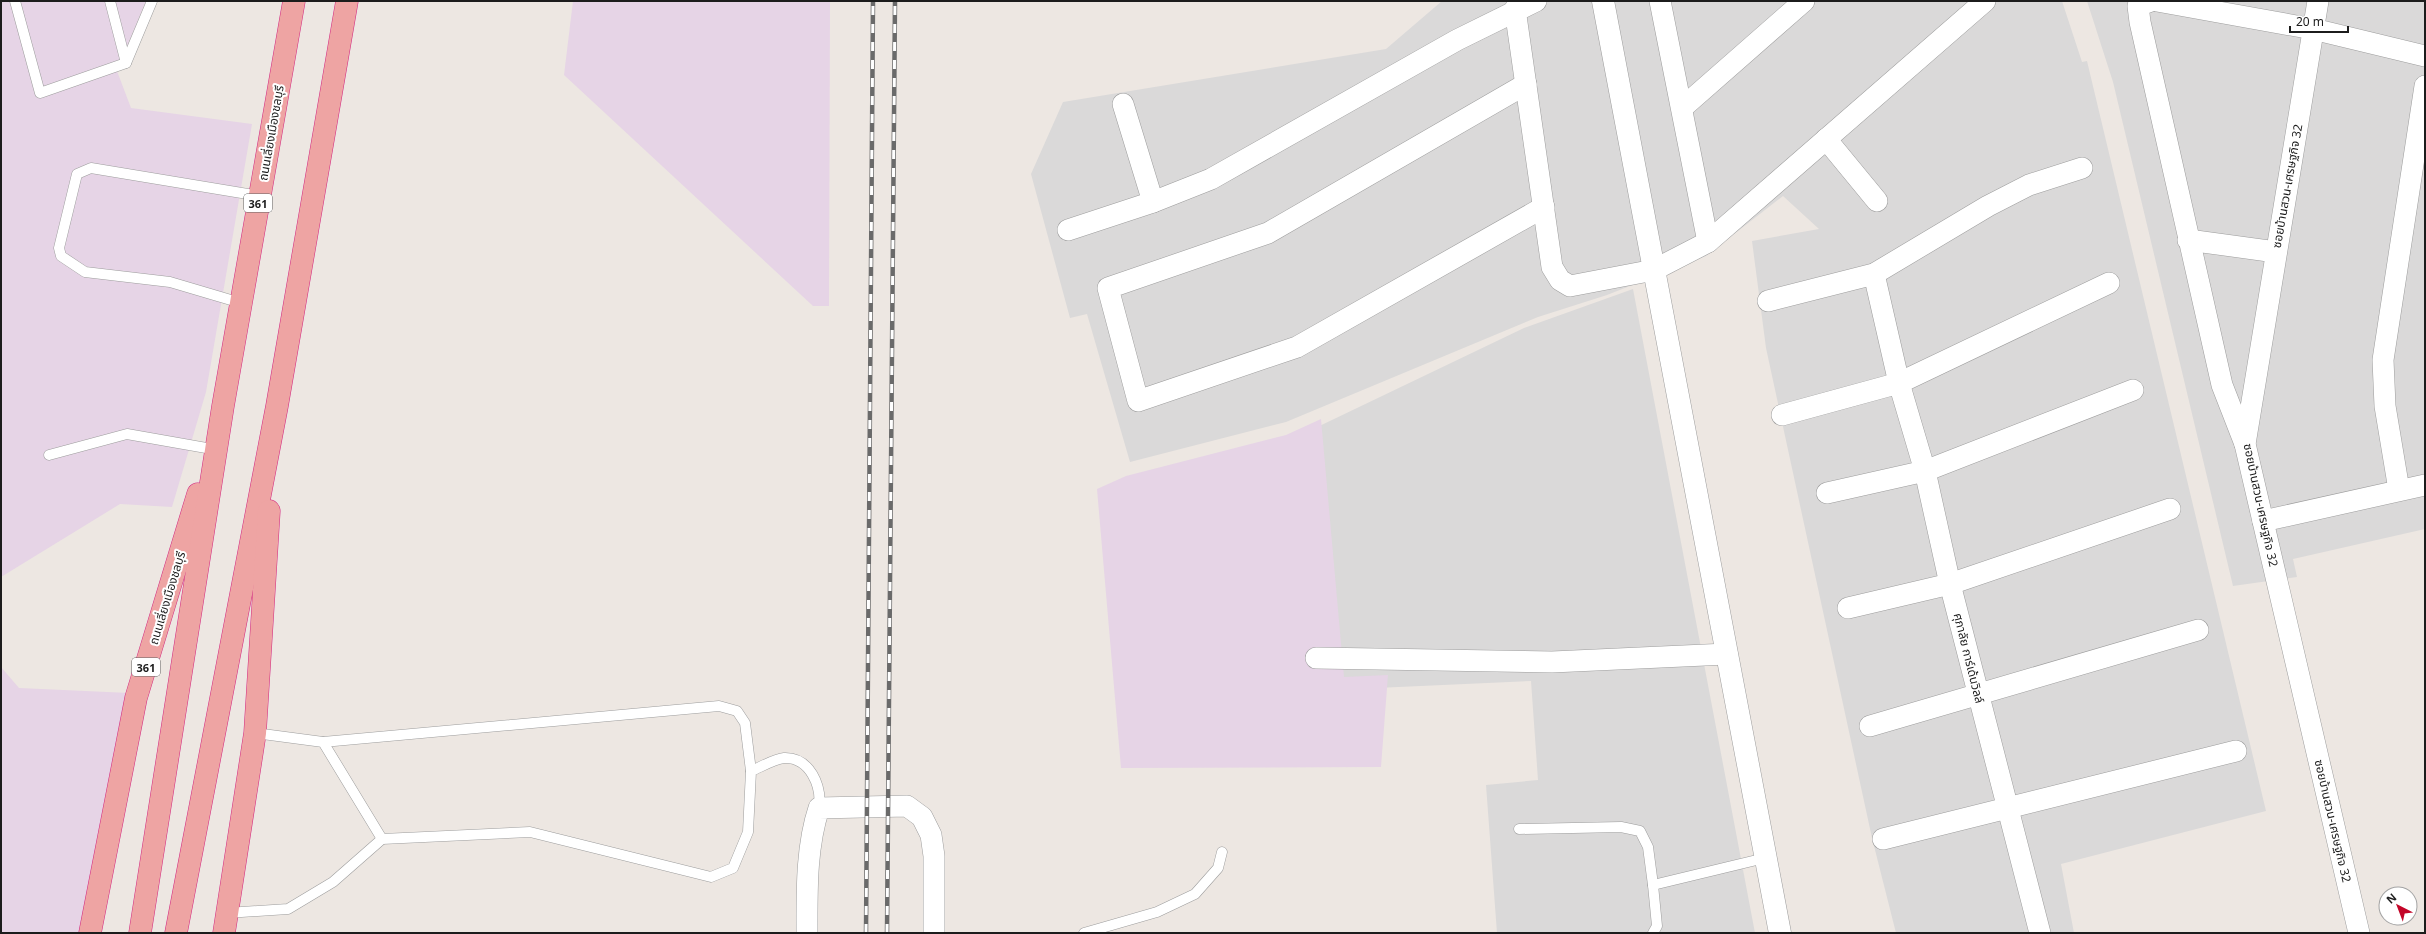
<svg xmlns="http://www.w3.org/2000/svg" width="2426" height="934" font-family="'Noto Sans','Noto Sans Thai',sans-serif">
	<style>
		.residential { fill: #dad9d9 }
		.industrial { fill: #e6d4e6 }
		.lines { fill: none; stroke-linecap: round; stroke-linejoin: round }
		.service-casing { stroke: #9d9d9d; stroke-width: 11 }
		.minor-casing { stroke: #9d9d9d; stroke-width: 22 }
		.tertiary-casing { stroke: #9d9d9d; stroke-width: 23 }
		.trunk-casing { stroke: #d22881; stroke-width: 23 }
		.service { stroke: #fff; stroke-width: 10 }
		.minor { stroke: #fff; stroke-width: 21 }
		.tertiary { stroke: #fff; stroke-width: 22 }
		.trunk { stroke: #eea4a3; stroke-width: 22 }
		.rail-casing { stroke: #6a6a6a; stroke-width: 4.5 }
		.rail { stroke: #fff; stroke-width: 3; stroke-dasharray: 9; stroke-linecap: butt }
		.labels { text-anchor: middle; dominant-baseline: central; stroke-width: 4; stroke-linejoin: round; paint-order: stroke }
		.shield { fill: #fff; stroke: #606060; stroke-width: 1 }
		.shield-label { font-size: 11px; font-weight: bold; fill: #1c1c1c }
		.street-label { font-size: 12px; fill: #1c1c1c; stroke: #fff }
	</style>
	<rect width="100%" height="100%" fill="#ede7e2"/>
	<g class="residential">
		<polygon points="1442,1 2062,1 2082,62 2087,61 2266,811 2061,864 2074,933 1896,933 1872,838 1766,348 1752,241 1819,229 1783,196 1706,256 1607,295 1538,317 1286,422 1130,462 1087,314 1070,318 1031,174 1063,102 1386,49"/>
		<polygon points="2087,1 2425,1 2425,529 2293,559 2297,577 2233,586 2113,82"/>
		<polygon points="1633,289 1755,933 1497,933 1486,785 1538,780 1531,681 1332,690 1309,431 1524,328"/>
	</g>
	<g class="industrial">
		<polygon points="1,1 146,1 117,71 131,108 252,124 206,392 172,507 120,504 1,577"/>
		<polygon points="573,1 830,1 829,306 813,306 564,75"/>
		<polygon points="1321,419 1344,677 1388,675 1381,767 1121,768 1097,489 1126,476 1286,435"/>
		<polygon points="1,667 19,688 129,693 122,714 79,933 1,933"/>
	</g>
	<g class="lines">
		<defs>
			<g id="service">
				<polyline points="15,1 40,93 126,63 152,1"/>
				<polyline points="110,1 126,63"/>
				<polyline points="241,303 170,282 85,272 61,256 59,248 77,174 91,168 260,196"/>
				<polyline points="49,455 127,434 212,449"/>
				<path d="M 255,733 L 323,742 L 382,839 L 530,832 L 711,877 L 733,868 L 748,832 L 751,771 C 761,767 774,759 784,758 C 810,757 822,786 819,808"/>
				<polyline points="323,742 719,706 737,711 745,723 751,771"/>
				<polyline points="1519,829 1621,827 1640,831 1648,847 1653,885 1765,858"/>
				<polyline points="227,913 288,909 333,882 382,839"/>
				<polyline points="1084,933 1157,912 1195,894 1218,868 1222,852"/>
				<polyline points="1653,933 1657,926 1653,885"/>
			</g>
			<g id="minor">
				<polyline points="1660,1 1708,242"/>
				<polyline points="2151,1 2138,6 2140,22 2222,385 2245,444"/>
				<polyline points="2157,1 2313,29 2425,56"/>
				<polyline points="2318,1 2245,444 2359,933"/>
				<polyline points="1515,9 1552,267 1560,280 1570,286 1654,270 1708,242 1985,1"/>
				<polyline points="1526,84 1268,233 1108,288 1138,401 1297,347 1544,207"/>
				<polyline points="1123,104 1153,202"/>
				<polyline points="1682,108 1804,1"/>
				<polyline points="1826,139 1877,201"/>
				<polyline points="1068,230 1153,202 1211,179 1457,40 1536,1"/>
				<polyline points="2188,240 2276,252"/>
				<polyline points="1874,274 1899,383 1925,471 1950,584 2040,933"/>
				<polyline points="1768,301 1874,274 1988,206 2029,185 2082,168"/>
				<polyline points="1782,415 1899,383 2109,283"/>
				<polyline points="2399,490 2385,406 2383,360 2425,86"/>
				<polyline points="1827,493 1925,471 2133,390"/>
				<polyline points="2263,521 2425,485"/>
				<polyline points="1848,608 1950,584 2170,509"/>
				<polyline points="1316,658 1552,662 1727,654"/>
				<polyline points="1870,726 2198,630"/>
				<polyline points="1883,839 2236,751"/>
				<path d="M 807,933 C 807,892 806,847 819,808 L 907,806 L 922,817 L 931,835 L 934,856 L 934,933"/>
			</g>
			<polyline id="tertiary" points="1603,1 1780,933"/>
			<g id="trunk">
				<polyline points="90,933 136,698 198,494"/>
				<polyline points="140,933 223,406 294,1"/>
				<polyline points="176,933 277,406 347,1"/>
				<polyline points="224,933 255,733 269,511"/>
			</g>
		</defs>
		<use href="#service" class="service-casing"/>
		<use href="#minor" class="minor-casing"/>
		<use href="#tertiary" class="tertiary-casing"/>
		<use href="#trunk" class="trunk-casing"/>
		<use href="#service" class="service"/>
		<use href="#minor" class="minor"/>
		<use href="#tertiary" class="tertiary"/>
		<use href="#trunk" class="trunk"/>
		<defs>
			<g id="rail">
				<polyline points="866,933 873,1"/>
				<polyline points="887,933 895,1"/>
			</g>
		</defs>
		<use href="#rail" class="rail-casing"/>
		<use href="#rail" class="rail"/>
	</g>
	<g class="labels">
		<g class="shield">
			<rect x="244" y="194" width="28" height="18" rx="3"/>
			<rect x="132" y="658" width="28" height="18" rx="3"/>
		</g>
		<g class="shield-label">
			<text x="258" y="203">361</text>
			<text x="146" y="667">361</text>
		</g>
		<g class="street-label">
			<text transform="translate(271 133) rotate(-80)">ถนนเลี่ยงเมืองชลบุรี</text>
			<text transform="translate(2287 186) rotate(-80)">ซอยบ้านสวน-เศรษฐกิจ 32</text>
			<text transform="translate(2261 505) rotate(78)">ซอยบ้านสวน-เศรษฐกิจ 32</text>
			<text transform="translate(167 598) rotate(-73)">ถนนเลี่ยงเมืองชลบุรี</text>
			<text transform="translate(1969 658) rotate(76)">ศุภาลัย การ์เด้นวิลล์</text>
			<text transform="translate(2333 821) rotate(77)">ซอยบ้านสวน-เศรษฐกิจ 32</text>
		</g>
	</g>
	<rect width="2426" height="934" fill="none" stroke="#1c1c1c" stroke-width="4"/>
	<g transform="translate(2398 906) rotate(318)"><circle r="19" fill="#ffffff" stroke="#a4a4a4"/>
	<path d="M0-3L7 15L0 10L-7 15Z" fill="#c30528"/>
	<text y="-6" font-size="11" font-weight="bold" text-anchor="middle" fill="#1c1c1c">N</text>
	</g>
	<path d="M2290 26v6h58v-6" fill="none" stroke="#1c1c1c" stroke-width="2"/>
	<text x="2296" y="26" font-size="12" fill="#1c1c1c" stroke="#ffffff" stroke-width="3" paint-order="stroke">20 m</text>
</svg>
